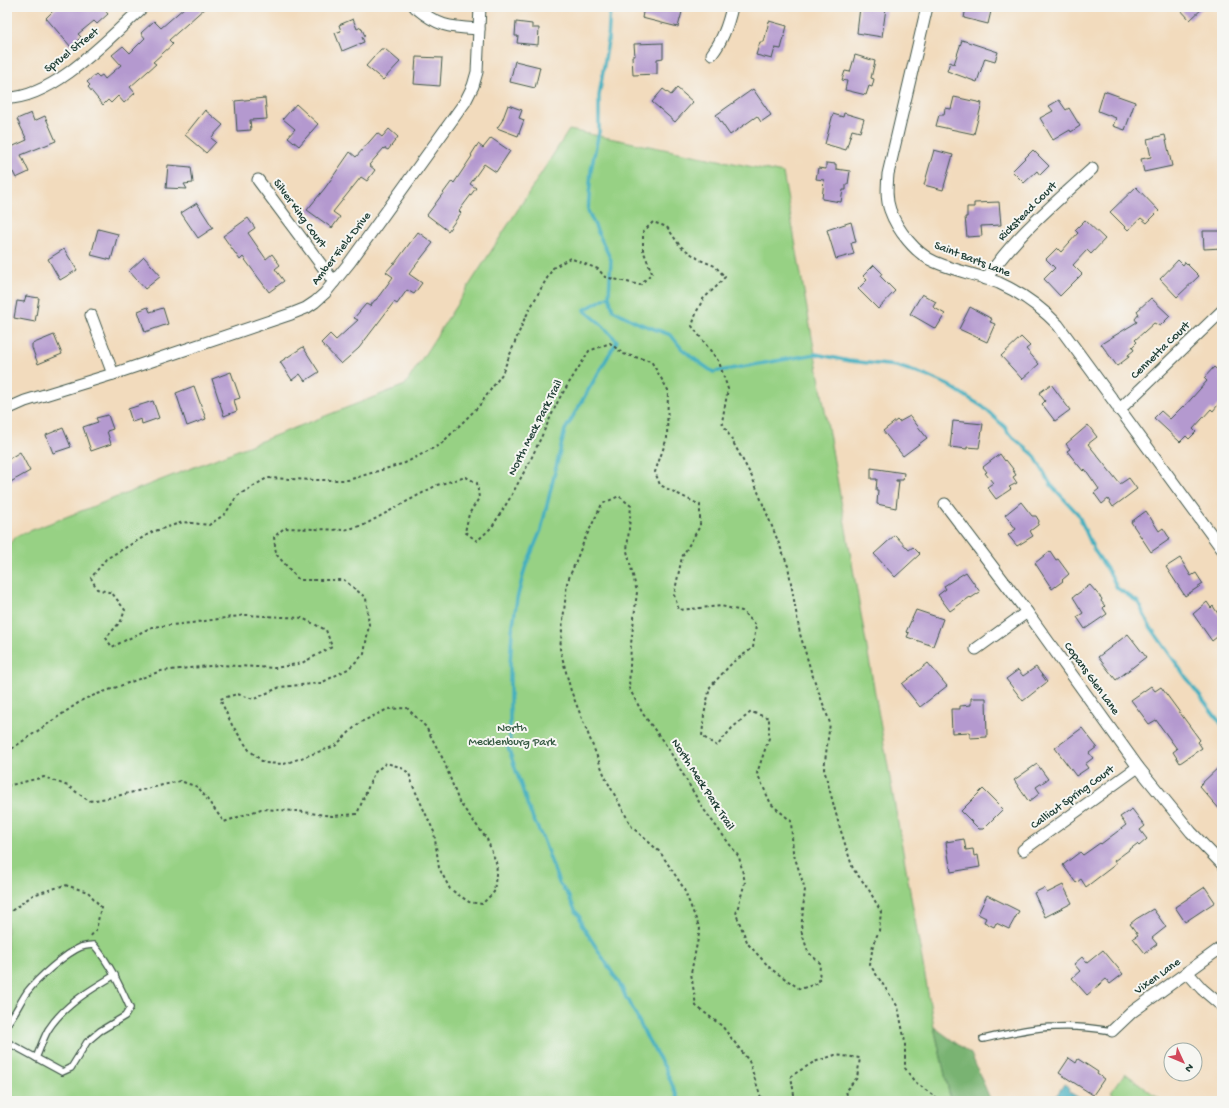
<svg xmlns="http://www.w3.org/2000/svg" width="1229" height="1108" font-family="'Gochi Hand',sans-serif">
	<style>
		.green { fill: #97d184; stroke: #5b875c }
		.forest { fill: #79b372; stroke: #4c7853 }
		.water { fill: #42afbf; stroke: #30767a }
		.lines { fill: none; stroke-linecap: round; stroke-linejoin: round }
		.stream { stroke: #42afbf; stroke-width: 3.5 }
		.building { fill: #b499cf }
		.lane-casing { stroke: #3f5549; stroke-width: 8 }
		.street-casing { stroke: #3f5549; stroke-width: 13 }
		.path { stroke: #3f5549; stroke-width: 2; stroke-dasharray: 3 3; stroke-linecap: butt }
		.lane { stroke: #fff; stroke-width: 5.5 }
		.street { stroke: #fff; stroke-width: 11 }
		.labels { text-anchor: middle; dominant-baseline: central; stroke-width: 4; stroke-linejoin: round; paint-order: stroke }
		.street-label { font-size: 12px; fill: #1f3d34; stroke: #f6f6f2 }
		.park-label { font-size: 12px; fill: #375b44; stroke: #f6f6f2 }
	</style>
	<rect width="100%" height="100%" fill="#f6f6f2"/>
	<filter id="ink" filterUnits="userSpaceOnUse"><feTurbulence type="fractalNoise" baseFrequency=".025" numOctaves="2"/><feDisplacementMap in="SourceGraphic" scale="8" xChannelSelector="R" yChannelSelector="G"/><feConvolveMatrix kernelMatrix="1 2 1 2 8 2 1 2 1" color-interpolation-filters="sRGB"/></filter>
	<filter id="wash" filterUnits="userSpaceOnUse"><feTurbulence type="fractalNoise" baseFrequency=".012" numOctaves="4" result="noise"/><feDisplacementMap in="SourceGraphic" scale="16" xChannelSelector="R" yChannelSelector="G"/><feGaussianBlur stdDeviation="0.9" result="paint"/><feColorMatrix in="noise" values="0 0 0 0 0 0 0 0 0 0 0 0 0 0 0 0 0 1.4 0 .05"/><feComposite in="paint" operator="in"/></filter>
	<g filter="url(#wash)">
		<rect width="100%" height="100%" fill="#f2dbbd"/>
		<g class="green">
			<polygon points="569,130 783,173 934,1027 951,1101 7,1101 7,546 17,536 405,385"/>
			<polygon points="1125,1073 1161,1100 1161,1101 1122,1101 1111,1092"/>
		</g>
		<polygon class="forest" points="934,1027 971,1054 991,1101 951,1101"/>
		<polygon class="water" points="1064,1084 1070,1088 1068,1091 1084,1101 1053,1101"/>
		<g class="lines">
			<g class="stream">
				<polyline points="610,7 608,41 599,96 599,132 591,170 588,211 611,260 609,296 613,310 638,323 671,335 682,349 693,358 713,372 816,354 849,361 897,366 930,377 948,385 983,407 1006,428 1008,433 1034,455 1051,485 1078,514 1094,550 1111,575 1117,588 1138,602 1149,625 1190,683 1222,725"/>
				<polyline points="609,296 584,310 600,323 617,341 565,430 541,530 525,568 517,599 512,631 510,665 510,741 508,747 530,812 543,839 559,883 568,895 576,912 579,915 582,925 622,988 626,998 629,1001 646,1036 665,1068 679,1101"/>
			</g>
		</g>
		<g id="blocks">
			<g class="building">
				<polygon points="57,7 102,7 108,14 97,24 94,21 78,34 81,37 71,47 46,18"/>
				<polygon points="185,7 206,7 169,40 173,44 153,62 156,64 130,87 135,93 124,103 118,96 111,103 108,100 103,105 88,87 90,85 87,82 96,74 99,77 102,75 105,79 121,65 112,55 123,46 130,53 145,38 141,33 154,21 161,28"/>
				<polygon points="644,7 671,7 670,9 682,12 678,27 642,18"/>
				<polygon points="860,7 886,8 882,37 857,33"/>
				<polygon points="966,7 992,7 988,24 964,18"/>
				<polygon points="1178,7 1204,7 1190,20"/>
				<polygon points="353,19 357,29 361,27 365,36 362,37 364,42 342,51 335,33 341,31 339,25"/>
				<polygon points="769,21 787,26 781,49 775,48 772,59 756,55 760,42 764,42"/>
				<polygon points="516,22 532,24 532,28 539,28 538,45 517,43 518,36 515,36"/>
				<polygon points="962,40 998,52 995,61 985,58 977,82 947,71 950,62 954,64"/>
				<polygon points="663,43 663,58 657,59 657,74 633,75 632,56 635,56 634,44"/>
				<polygon points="381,49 385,49 400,62 383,80 366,66"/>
				<polygon points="855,55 875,61 871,78 874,79 872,87 869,86 866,95 845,90 847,81 842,80 845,71 850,72"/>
				<polygon points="416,57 442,58 440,86 414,84"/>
				<polygon points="515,61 540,67 535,88 510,82"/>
				<polygon points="677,88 693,102 675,122 652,102 663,89 671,95"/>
				<polygon points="753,89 771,115 761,122 757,116 730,135 716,115"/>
				<polygon points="1104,91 1135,102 1125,130 1113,126 1116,118 1098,111"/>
				<polygon points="954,97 982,103 974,134 936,126 939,115 944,115 945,108 951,109"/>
				<polygon points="265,98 267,119 250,120 251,130 237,131 235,101"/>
				<polygon points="1059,100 1066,110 1069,108 1080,126 1071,132 1070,130 1053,140 1040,118 1053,111 1049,106"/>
				<polygon points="296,104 318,124 299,146 288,137 295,129 283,119"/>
				<polygon points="508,105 522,110 519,118 524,120 518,136 497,128 502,121"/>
				<polygon points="205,110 223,125 211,138 216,142 206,153 185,135"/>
				<polygon points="31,113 34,121 45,116 56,141 21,155 29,172 16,178 13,172 7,175 7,149 27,140 17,119"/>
				<polygon points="844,113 864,119 860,132 852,130 846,150 825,144 833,114 843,117"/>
				<polygon points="389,129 398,137 388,150 384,148 369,165 375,170 367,181 361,177 333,212 340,217 332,228 307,210 325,188 350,152 356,157 377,133 382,137"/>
				<polygon points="1165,135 1172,166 1144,172 1141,159 1151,157 1147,139"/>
				<polygon points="491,138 510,151 496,172 484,164 470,184 476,188 459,211 461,213 448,231 427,215 452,181 454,183 472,156 471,155 478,144 483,148"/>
				<polygon points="934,150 953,155 943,190 924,185"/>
				<polygon points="1033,150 1049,166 1040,175 1037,171 1024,183 1012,171"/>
				<polygon points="826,163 836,164 836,169 850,171 848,184 846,184 846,190 843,190 841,202 822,199 824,180 816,179 818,168 826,169"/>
				<polygon points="168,165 191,167 193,183 184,184 187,189 166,188"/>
				<polygon points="1136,187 1159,211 1147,223 1141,218 1128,230 1110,212"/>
				<polygon points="999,202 1001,225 981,226 982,236 967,237 965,217 967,217 967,207 974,207 974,203"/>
				<polygon points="197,203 213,228 198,238 181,213"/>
				<polygon points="248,218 255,228 248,233 266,259 272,254 280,265 275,269 284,281 269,292 243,257 240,260 223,236"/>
				<polygon points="1085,220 1105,239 1091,254 1087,250 1073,265 1082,274 1060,296 1044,279 1055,268 1046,259 1057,248 1061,252 1078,233 1075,230"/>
				<polygon points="851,222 856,242 851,243 854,254 836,259 827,230"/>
				<polygon points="98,229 118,234 111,260 91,255"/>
				<polygon points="1203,231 1222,231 1222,248 1204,249"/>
				<polygon points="418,232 433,243 409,274 422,283 414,294 407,290 397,304 394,302 359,348 341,364 321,343 330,334 336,340 358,320 354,318 366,304 370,306 375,300 376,300 393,277 386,272 394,263 395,263"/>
				<polygon points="64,249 77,270 60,280 48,259"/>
				<polygon points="144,257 161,276 145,289 129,271"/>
				<polygon points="1178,260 1183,265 1185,262 1199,276 1177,297 1160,279"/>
				<polygon points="874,265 882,273 880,276 895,291 878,309 858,289 867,280 863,276"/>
				<polygon points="922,294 936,302 933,307 945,314 936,329 910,314"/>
				<polygon points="26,296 39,298 35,322 14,318 17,301 24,302"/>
				<polygon points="1151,298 1170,316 1160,326 1154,323 1135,340 1137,342 1132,347 1134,350 1128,355 1129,357 1117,366 1101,344 1137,322 1135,319 1139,314 1137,311"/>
				<polygon points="148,307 150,312 163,308 168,324 145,332 138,311"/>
				<polygon points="970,307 992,319 990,322 995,324 987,342 959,329"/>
				<polygon points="54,335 62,354 38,364 32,348 32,344"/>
				<polygon points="1021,337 1030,346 1026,349 1039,364 1022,379 1001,356"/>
				<polygon points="303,347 319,372 305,381 300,374 292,380 280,362"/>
				<polygon points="1214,367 1222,374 1222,400 1213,411 1211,409 1193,429 1196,432 1189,439 1186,436 1180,442 1154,418 1161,411 1170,419 1183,406 1184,407 1207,381 1204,378"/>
				<polygon points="231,372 240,398 234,400 237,411 224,416 212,379"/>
				<polygon points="1051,384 1070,410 1055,421 1042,404 1045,401 1039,393"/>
				<polygon points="194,386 206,419 187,426 176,393"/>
				<polygon points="153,401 159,418 142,424 141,419 132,422 128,409"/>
				<polygon points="108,415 113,429 107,431 111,444 91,451 83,427 98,422 96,418"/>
				<polygon points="910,416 927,438 903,456 883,431 897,420 899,422"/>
				<polygon points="953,421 983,424 979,448 967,447 967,449 950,447"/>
				<polygon points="1088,425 1097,437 1088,444 1120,484 1129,478 1137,489 1113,507 1108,499 1102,504 1094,493 1099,489 1085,469 1083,471 1067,451 1070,449 1066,444"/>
				<polygon points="63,428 71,447 53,453 46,435"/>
				<polygon points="20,452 30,471 7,484 7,460"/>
				<polygon points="1000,454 1005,461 1006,460 1013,469 1012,469 1016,475 1013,477 1017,483 1009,487 1011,489 996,499 987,487 993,483 985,473 987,472 983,467"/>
				<polygon points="871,468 904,473 903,480 896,480 896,481 899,481 896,508 877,504 878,490 876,490 877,479 871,479"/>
				<polygon points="1021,502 1032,516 1036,516 1039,521 1038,525 1030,531 1033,536 1017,546 1008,535 1016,529 1005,515"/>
				<polygon points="1146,511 1159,531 1163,528 1170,539 1151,552 1131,522"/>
				<polygon points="895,535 909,550 913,547 920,554 895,577 874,554"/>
				<polygon points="1050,551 1056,560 1058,559 1069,574 1062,580 1063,581 1052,589 1035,563"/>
				<polygon points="1180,558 1191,576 1196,573 1203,584 1185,596 1166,567"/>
				<polygon points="966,572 980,592 971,598 970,597 950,611 938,595 946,589 944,586"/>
				<polygon points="1090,585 1102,599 1101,601 1105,606 1103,608 1107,614 1085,629 1077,617 1083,613 1073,597"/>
				<polygon points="1207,602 1211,608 1213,606 1222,620 1222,633 1212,641 1193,614"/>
				<polygon points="916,610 943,619 933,646 907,637 909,633 906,632"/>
				<polygon points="1128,634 1146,657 1116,680 1098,657"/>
				<polygon points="928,663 947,686 920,707 902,684"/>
				<polygon points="1036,667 1047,682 1023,701 1006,679 1018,670 1023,676"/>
				<polygon points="1151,686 1155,691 1161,687 1200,740 1198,742 1202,748 1180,763 1173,752 1177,749 1156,720 1149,724 1131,700"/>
				<polygon points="971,698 986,698 987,737 970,738 970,732 952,733 951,709 960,709 960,706 971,705"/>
				<polygon points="1082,728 1097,747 1089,753 1093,758 1085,764 1088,768 1076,776 1055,748"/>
				<polygon points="1037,764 1048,779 1036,787 1040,793 1029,802 1014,780"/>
				<polygon points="1222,764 1222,812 1199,786"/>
				<polygon points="983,789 1003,809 983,829 979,829 961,811"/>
				<polygon points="1132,809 1145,826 1140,830 1147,839 1139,846 1137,844 1114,861 1116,864 1086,887 1081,879 1076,883 1063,865 1080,852 1083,855 1100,843 1101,844 1126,825 1120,817"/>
				<polygon points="964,839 966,850 973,849 974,856 978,855 980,867 951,872 946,842"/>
				<polygon points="1063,885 1072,903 1045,917 1034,893 1044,888 1047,893"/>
				<polygon points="1205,887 1215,902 1185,922 1175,907"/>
				<polygon points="987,895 1019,911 1009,929 996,923 994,927 984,922 986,918 978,914"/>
				<polygon points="1153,909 1166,927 1152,938 1157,944 1145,953 1133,938 1138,935 1130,924 1136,919"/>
				<polygon points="1103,950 1123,974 1110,984 1106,979 1087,995 1072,978 1080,971 1074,964 1082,957 1087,963"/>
				<polygon points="1069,1058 1076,1063 1078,1059 1098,1072 1097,1074 1104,1079 1093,1095 1059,1073"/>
			</g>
		</g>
	</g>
	<g filter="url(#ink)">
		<use href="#blocks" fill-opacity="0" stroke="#3f5549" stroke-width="1"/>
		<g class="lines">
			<defs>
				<g id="lane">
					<path d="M 7,1024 C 15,1014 20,1002 27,992 C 37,979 66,953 81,947 C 85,946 90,945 94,945 C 110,964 120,986 130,1008 L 125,1016 L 100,1031 L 87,1042 L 71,1068 L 62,1072 L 7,1042"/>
					<path d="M 983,1039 C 1007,1034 1032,1027 1056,1027 C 1075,1026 1094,1028 1112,1031"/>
					<path d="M 36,1058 C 40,1049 43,1039 48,1030 C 64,1005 90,990 115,975"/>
				</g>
				<g id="street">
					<path d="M 415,7 C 439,27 449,27 479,29"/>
					<path d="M 927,7 L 888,174 C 887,187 886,199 890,210 C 897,230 916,254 935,262 C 956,271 978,275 999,283 C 1021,293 1041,307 1058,325 L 1222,549"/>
					<path d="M 712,54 C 723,40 728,25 732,7"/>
					<path d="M 7,98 C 54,98 109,38 143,7"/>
					<polyline points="258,180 334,282"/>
					<path d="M 986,279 C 1015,236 1055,203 1092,169"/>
					<polyline points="91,315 113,374"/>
					<polyline points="7,409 25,401 113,374 291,314 306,308 315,302 325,293 350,262 465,102 473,86 477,72 480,7"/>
					<polyline points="1119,410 1222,311"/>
					<polyline points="945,504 1027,612 1138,767 1191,832 1222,864"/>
					<polyline points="976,649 1027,612"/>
					<polyline points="1023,850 1138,767"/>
					<polyline points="1187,972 1202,989 1222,1006"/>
					<polyline points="1112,1031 1132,1012 1222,947"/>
				</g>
			</defs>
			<use href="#lane" class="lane-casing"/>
			<use href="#street" class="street-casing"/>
			<g class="path">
				<polyline points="7,752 84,699 161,671 219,665 275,668 302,663 332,647 326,630 302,618 246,615 191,623 152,627 112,647 106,638 121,621 125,610 112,593 97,589 91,578 106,559 152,532 183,522 209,525 225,514 237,496 267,478 314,480 348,480 405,463 441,444 479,406 502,374 524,320 539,292 553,268 570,258 598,269 605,277 640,285 652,273 643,250 643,232 653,222 667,227 680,246 700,260 715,266 725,277 716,287 703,299 697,311 692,326 719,362 728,389 722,422 752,477 788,566 800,634 811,671 830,723 824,769 839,825 853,869 868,888 881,912 879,931 873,944 870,965 898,1007 905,1042 905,1068 914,1081 935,1097 937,1101"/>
				<polyline points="7,786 44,777 68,786 89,801 108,798 180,781 198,787 224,822 261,809 296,811 332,816 357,814 374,773 386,763 400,767 409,773 413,786 434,832 439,868 450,889 469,902 482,904 494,892 497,865 487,839 459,802 444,761 426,727 407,708 388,709 359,723 335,746 284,764 264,763 249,750 232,725 220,699 237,694 254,699 280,687 321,683 348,669 364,654 369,625 366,598 344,580 299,580 276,554 274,537 284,528 344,530 364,525 437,485 466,477 477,483 479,498 469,514 465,532 477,541 492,527 510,498 530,461 559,399 589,351 610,343 623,354 651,361 668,390 667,438 655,472 660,485 700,505 700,526 682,557 674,595 679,610 721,606 742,611 756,625 753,648 733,662 710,687 704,715 702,736 717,746 732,728 751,712 769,718 769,738 757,773 771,804 791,821 793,852 805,889 801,930 808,952 820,963 819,983 800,989 771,969 748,944 736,914 745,882 739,857 702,807 668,748 643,714 629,688 631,644 637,592 627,551 631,506 619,496 602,504 584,541 567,583 560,649 571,691 606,779 632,827 660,852 683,887 700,929 691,973 696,1006 722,1026 749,1061 762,1101"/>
				<polyline points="7,914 33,895 65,885 88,892 101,907 96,930 90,937"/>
				<polyline points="795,1101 791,1076 814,1062 835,1055 860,1058 857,1078 846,1090 848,1101"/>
			</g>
			<use href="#lane" class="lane"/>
			<use href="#street" class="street"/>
		</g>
	</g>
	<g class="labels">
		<g class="street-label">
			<text transform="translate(72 51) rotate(-38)">Spruel Street</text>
			<text transform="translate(1028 212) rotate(-45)">Rickstead Court</text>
			<text transform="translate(299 214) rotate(54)">Silver King Court</text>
			<text transform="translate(342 249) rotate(-52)">Amber Field Drive</text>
			<text transform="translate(972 260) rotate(21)">Saint Barts Lane</text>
			<text transform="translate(1161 351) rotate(-44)">Cennetta Court</text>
			<text transform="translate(536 428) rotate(-63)">North Meck Park Trail</text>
			<text transform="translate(1091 679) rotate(54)">Copans Glen Lane</text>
			<text transform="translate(702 785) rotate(57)">North Meck Park Trail</text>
			<text transform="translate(1073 798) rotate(-36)">Callicut Spring Court</text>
			<text transform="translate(1158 977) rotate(-36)">Vixen Lane</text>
		</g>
		<g class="park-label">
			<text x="512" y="729">North<tspan x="512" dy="14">Mecklenburg Park</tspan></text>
		</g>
	</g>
	<rect width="1229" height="1108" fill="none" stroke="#f6f6f2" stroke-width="24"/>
	<g transform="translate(1183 1062) rotate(134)"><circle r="19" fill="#f6f6f2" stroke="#a0aca6"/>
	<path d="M0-3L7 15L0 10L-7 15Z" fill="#d1495b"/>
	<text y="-6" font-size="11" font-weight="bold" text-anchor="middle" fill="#1f3d34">N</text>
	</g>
</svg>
